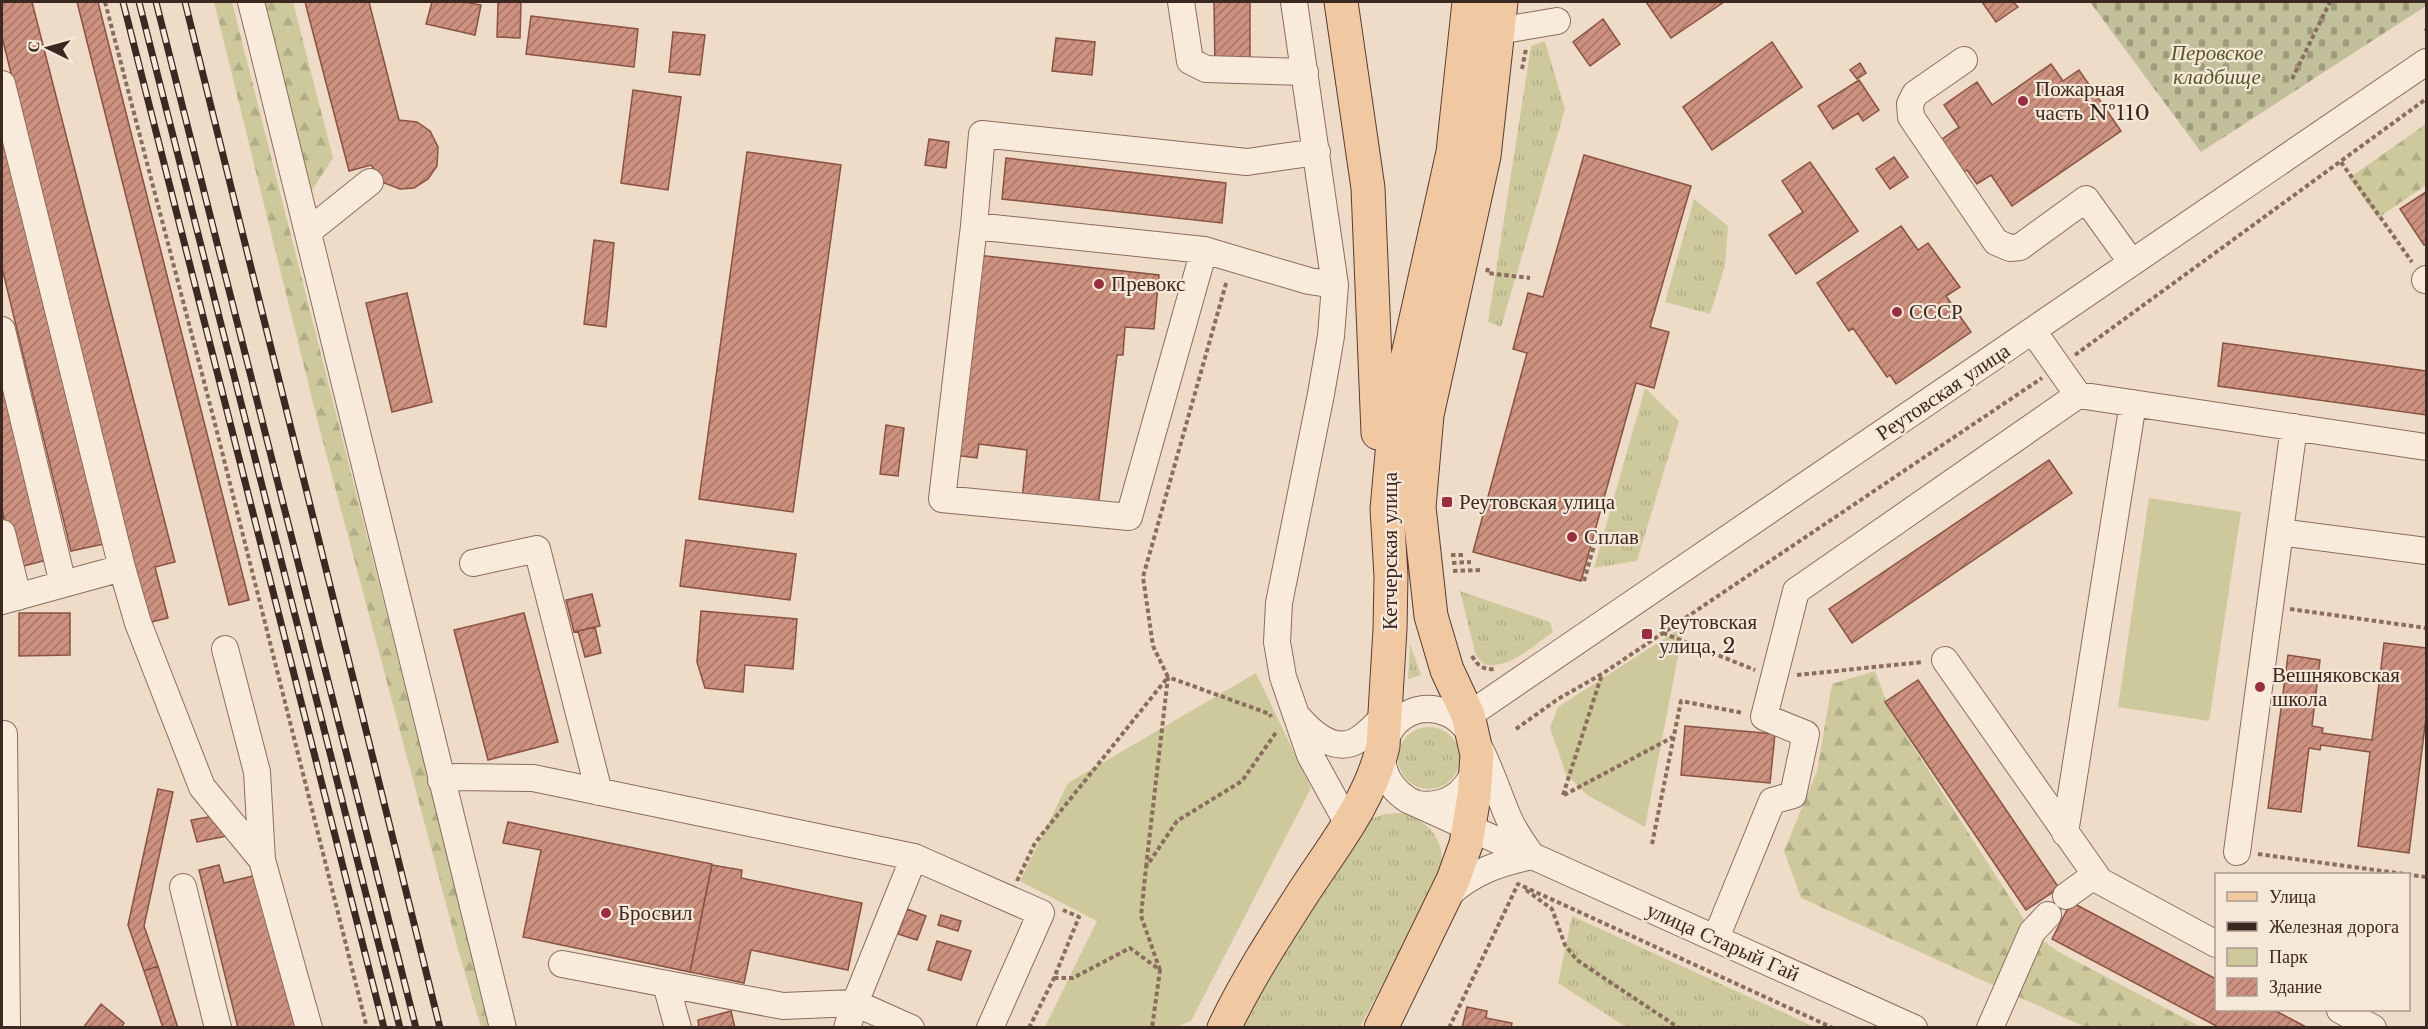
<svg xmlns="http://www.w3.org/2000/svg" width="2428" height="1029" font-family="'Libre Baskerville',serif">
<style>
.grass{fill:url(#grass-tufts)}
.forest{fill:url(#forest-firs)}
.cemetery{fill:url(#cemetery-stones)}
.park{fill:#cdc99c}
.building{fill:url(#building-hatch);stroke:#895243;stroke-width:1.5}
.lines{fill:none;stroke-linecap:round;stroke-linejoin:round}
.minor-casing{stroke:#8a6d5d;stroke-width:28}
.major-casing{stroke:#593c31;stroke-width:35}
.path{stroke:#8a6d5d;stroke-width:4;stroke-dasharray:4.5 3;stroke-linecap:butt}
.minor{stroke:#f9ebdc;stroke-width:26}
.major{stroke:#f0c9a2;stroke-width:33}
.rail-casing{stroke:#3b2820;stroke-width:7}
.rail{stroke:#f6e8d8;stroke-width:4.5;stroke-dasharray:14;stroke-linecap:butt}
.poi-dot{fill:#992e42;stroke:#f6e8d8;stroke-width:2}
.labels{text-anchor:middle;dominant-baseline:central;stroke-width:4.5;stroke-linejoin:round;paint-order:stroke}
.park-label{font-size:21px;font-style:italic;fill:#545727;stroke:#f6e8d8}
.poi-label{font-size:21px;fill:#3b2820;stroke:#f6e8d8;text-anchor:start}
.street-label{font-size:21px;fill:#3b2820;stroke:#f6e8d8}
</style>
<defs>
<pattern id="grass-tufts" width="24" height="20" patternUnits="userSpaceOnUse" patternTransform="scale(1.5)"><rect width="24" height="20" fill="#cdc99c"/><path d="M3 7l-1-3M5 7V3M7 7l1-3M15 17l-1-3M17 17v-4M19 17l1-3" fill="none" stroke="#b1ad86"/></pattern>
<pattern id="forest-firs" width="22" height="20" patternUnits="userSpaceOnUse" patternTransform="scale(1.5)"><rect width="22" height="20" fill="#cdc99c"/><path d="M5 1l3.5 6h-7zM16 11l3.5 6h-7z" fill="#b1ad86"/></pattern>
<pattern id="cemetery-stones" width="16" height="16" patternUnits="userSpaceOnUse" patternTransform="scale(1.5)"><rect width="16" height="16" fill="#c2c09b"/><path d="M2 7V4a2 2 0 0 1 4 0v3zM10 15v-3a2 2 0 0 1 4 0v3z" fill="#9f9c7e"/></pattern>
<pattern id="building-hatch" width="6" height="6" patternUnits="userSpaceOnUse" patternTransform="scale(1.5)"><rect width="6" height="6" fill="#cc917f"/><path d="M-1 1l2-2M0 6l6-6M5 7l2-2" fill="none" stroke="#a77668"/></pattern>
</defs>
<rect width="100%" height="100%" fill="#eedcc8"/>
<!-- grass -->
<path class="grass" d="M1545,41l20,68 -64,218 -13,-5 43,-276z
M1694,199l34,27 -3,40 -15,48 -45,-12z
M1645,388l34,33 -42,140 -43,7z
M1460,591l90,31 3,10c-19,13 -43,37 -68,33l-9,-9z
M1410,644l11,31 -13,4z
M1398 758a31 31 0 1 1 62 0a31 31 0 1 1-62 0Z
M1401,813c31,8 48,32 38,64l-79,150 -119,1 14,-33 115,-176 15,-5z
M1572,916l243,111h-189l-68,-44z"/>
<!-- forest -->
<path class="forest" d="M214,2h18l259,1025h-10l-23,-78 -140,-526z
M261,2h32l40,156 -23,35z
M2426,124v61l-48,33 -29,-40z
M1875,671l14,38 143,223 25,19 144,76h-116l-284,-129 -17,-47 33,-80 15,-87z"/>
<!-- cemetery -->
<path class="cemetery" d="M2090,2h336v4l-225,146z"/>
<!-- park -->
<path class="park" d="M2149,498l92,14 -32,209 -91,-14z
M1684,626l-39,201 -58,-32 -21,-21 -16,-46 8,-21z
M1256,673l55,115 -120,233 -18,7 -128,-1 52,-106 -77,-40 48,-98z"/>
<!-- building -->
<path class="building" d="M2,2h30l143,560 -20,5 13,51 -21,5 -145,-586z
M77,2h21l151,598 -20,5z
M305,2h64l30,118 18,2 13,9 8,16 -1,19 -9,13 -14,9 -14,1 -16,-6 -13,-18 -22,6z
M432,2h33l16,3 -6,30 -49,-11z
M498,2h23l-1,36 -23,-1z
M1214,2h36v64h-35z
M1646,2h78l-53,36z
M1982,2h31l5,5 -22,15z
M531,16l107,13 -4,38 -108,-13z
M1603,19l17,25 -30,22 -17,-24z
M673,32l32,3 -5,40 -31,-3z
M1056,38l39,4 -3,33 -40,-4z
M1772,42l30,45 -90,63 -29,-43z
M1860,63l6,10 -9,6 -7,-9z
M2051,64l12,17 16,-11 42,61 -109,75 -21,-31 -14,9 -10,-14 -7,5 -22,-33 21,-15 -15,-22 33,-23 15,23z
M1859,80l20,30 -16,11 -5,-8 -25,16 -15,-23z
M633,90l48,7 -13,93 -47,-7z
M2,127l102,417 -33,7 -69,-283z
M929,139l20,3 -3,26 -21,-3z
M747,152l94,13 -48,347 -94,-13z
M1584,155l107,31 -41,141 19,5 -15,56 -18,-5 -55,198 -108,-29 54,-199 -14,-4 15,-56 15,4z
M1894,157l14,20 -18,12 -14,-20z
M1006,158l220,25 -4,40 -220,-24z
M1810,162l48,69 -62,43 -27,-39 34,-23 -21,-31z
M2426,192v52l-2,1 -24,-36z
M1901,226l17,24 10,-7 32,44 -14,9 25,36 -75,52 -6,-9 -3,2 -34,-49 -4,3 -32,-48z
M594,240l20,3 -8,84 -22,-3z
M977,255l182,20 -5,54 -29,-2 -2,28h-6l-19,152 -76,-7 5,-50 -48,-6 -2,14 -23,-3z
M407,293l25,109 -40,10 -26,-109z
M2223,343l203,28v44l-208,-29z
M2,374l45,186 -31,8 -14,-58z
M886,425l18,3 -6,48 -18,-2z
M2049,460l23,33 -220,150 -23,-34z
M686,540l110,14 -6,46 -110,-14z
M592,594l8,32 -26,6 -8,-32z
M701,611l96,8 -4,50 -48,-4 -2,27 -38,-4 -8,-26z
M19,613h51v42l-51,1z
M524,613l34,129 -70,18 -34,-130z
M595,627l6,26 -16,4 -7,-26z
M2384,643l42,5v70l-17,135 -51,-7 12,-94 -49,-7 -1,5 -11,-2 -8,64 -33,-4 20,-153 32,5 -8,66 11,2 -1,5 50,7z
M1918,680l141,208 -33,22 -141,-208z
M1685,726l90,8 -5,49 -89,-8z
M158,789l15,3 -29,134 14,40 -14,5 -16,-46z
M214,816l18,19 -35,7 -6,-22z
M508,822l204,42 -22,108 -167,-35 18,-87 -38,-7z
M219,865l5,18 37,-9 38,154h-61l-39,-158z
M712,865l30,5 -1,8 121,25 -14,67 -97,-20 -7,33 -54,-11z
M2071,902l145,77v31h58l34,18h-88l-168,-89z
M907,909l19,7 -9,24 -19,-6z
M941,915l20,6 -3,10 -20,-6z
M937,941l34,10 -10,29 -33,-10z
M158,966l20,62h-15l-19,-57z
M101,1004l23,19 -3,5h-38z
M1467,1007l20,4 -1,7 26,5 -1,5h-49z
M731,1011l4,17h-36l-1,-8z"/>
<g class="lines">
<!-- minor casing -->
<g class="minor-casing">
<path id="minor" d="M251,2c87,341 166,684 252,1026
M1181,2l9,59 16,8 99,3
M1294,2l41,283 -4,51 -10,58 -42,209 -2,39 6,35 27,78 38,69
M1498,31l59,-10
M1964,60l-49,34 -5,10 1,13 85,125 14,6 10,-1 66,-48 46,64
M2,84l120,484 16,55 64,164 60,73 47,168
M974,226l8,-92 265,28 70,-10
M310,230l60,-48
M1204,250l-75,267 -187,-18 32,-273 230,24 105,31 26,4
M2425,280l1,-1
M2,330l61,254
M2078,395l348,52
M2280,532l146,19
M2,533l16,64
M473,563l64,-14 62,243
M2,601l120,-33
M225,649l32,123 5,88
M1945,660l155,221 116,63
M1298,717c13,15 36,36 58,24 10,-5 20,-17 29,-25
M1460,721l966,-659
M4,734l3,294
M441,780l15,-3 77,1 381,79 -59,146 56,25
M1417,804c29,4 48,-9 59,-36
M2065,833l68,-430
M2237,852l57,-425
M1532,856c-8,-11 -16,-22 -22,-35 -15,-31 -29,-94 -63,-108 -53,-22 -93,52 -39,87l506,228
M914,857l127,56 -51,115
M183,887l35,141
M1447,896c25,-24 52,-33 85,-40
M2066,896l29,-21
M1716,938l56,-137 21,-6 13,-61 -42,-17 32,-126 282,-196 -45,-64
M562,964l221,42 72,-3 -8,25
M666,984l12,44
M2340,1010l33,18
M1990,1028l42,-96 16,-17"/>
</g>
<!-- major casing -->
<g class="major-casing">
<path id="major" d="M1341,2l27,186 10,245
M1224,1028c23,-48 52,-93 81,-138 30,-46 65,-89 78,-144l7,-117 1,-53 -4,-67 9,-100 57,-257 16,-150
M1381,1028l72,-148 13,-36 8,-48 3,-41 -9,-40 -21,-45 -16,-54 -12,-109 8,-92 57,-259 17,-154"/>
</g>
<!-- path -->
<path class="path" d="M105,2l108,414 154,612
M2425,31l1,-1
M1522,69l4,-20
M2292,79l38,-77
M2341,162l71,100
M1488,268l-1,5 43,5
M2075,355l351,-256
M1451,555h13
M1452,563l19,-1
M1453,571l27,-1
M1584,581l11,-39 -3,-1
M2290,609l136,19
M1663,633l92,37
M1472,656c5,9 11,14 22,13
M1797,675l126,-13
M1516,729l42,-30 44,-25 440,-296
M1563,795l39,-121
M1564,795l109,-58
M1652,844l29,-143 62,12
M2258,854l168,23
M1146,867l22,-190 102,37 1,3
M1017,881l18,-38 133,-166 -15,-31 -10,-69 84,-297
M1526,890l26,19 13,36 12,15 102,68
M1160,970l-19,-54 5,-49 31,-46 65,-40 35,-50
M1054,978h19l57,-30 30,22 -8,58
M1029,1028l25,-50 25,-61 -16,-7
M1449,1028l69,-144 315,144"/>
<!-- minor -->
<use href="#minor" class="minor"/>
<!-- major -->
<use href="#major" class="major"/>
<!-- rail casing -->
<g class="rail-casing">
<path id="rail" d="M123,2l261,1026
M139,2l261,1026
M156,2l260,1026
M185,2l255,1026"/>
</g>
<!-- rail -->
<use href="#rail" class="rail"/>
</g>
<!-- markers -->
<g class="poi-dot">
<circle cx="2023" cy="101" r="6"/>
<circle cx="1099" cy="284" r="6"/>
<circle cx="1897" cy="312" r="6"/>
<rect x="1441" y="496" width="12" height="12" rx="3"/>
<circle cx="1572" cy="537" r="6"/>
<rect x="1641" y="628" width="12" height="12" rx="3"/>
<circle cx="2260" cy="687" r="6"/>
<circle cx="606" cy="913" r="6"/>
</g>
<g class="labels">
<!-- park labels -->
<g class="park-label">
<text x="2217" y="53">Перовское<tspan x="2217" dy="24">кладбище</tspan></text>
</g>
<!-- poi labels -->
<g class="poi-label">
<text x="2035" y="89">Пожарная<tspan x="2035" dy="24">часть №110</tspan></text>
<text x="1111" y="284">Превокс</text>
<text x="1909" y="312">СССР</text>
<text x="1459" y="502">Реутовская улица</text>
<text x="1584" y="537">Сплав</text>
<text x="1659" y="622">Реутовская<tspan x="1659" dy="24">улица, 2</tspan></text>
<text x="2272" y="675">Вешняковская<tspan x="2272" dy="24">школа</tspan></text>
<text x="618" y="913">Бросвил</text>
</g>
<!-- street labels -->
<g class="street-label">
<text transform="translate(1943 392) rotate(-34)">Реутовская улица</text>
<text transform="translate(1390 551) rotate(-90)">Кетчерская улица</text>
<text transform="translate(1723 942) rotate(24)">улица Старый Гай</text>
</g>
</g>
<!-- border -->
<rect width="2428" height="1029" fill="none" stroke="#3b2820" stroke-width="6"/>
<!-- legend -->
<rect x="2215" y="873" width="195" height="138" fill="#f6e8d8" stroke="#ab9b8e" stroke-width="1.5"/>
<rect x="2227" y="892" width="30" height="9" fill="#f0c9a2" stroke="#ab9b8e" stroke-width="1.5"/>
<text x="2269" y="903" font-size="18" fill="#3b2820">Улица</text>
<rect x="2227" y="922" width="30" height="9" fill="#3b2820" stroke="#ab9b8e" stroke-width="1.5"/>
<text x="2269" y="933" font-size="18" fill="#3b2820">Железная дорога</text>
<rect x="2227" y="948" width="30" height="18" fill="#cdc99c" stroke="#ab9b8e" stroke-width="1.5"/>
<text x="2269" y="963" font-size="18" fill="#3b2820">Парк</text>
<rect x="2227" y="978" width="30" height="18" fill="url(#building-hatch)" stroke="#ab9b8e" stroke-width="1.5"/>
<text x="2269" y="993" font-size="18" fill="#3b2820">Здание</text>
<!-- north arrow -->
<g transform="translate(48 48) rotate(275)" stroke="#f6e8d8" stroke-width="4.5" paint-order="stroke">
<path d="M0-4.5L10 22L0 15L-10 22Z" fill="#3b2820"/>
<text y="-9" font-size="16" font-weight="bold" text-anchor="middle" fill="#3b2820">С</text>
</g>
</svg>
